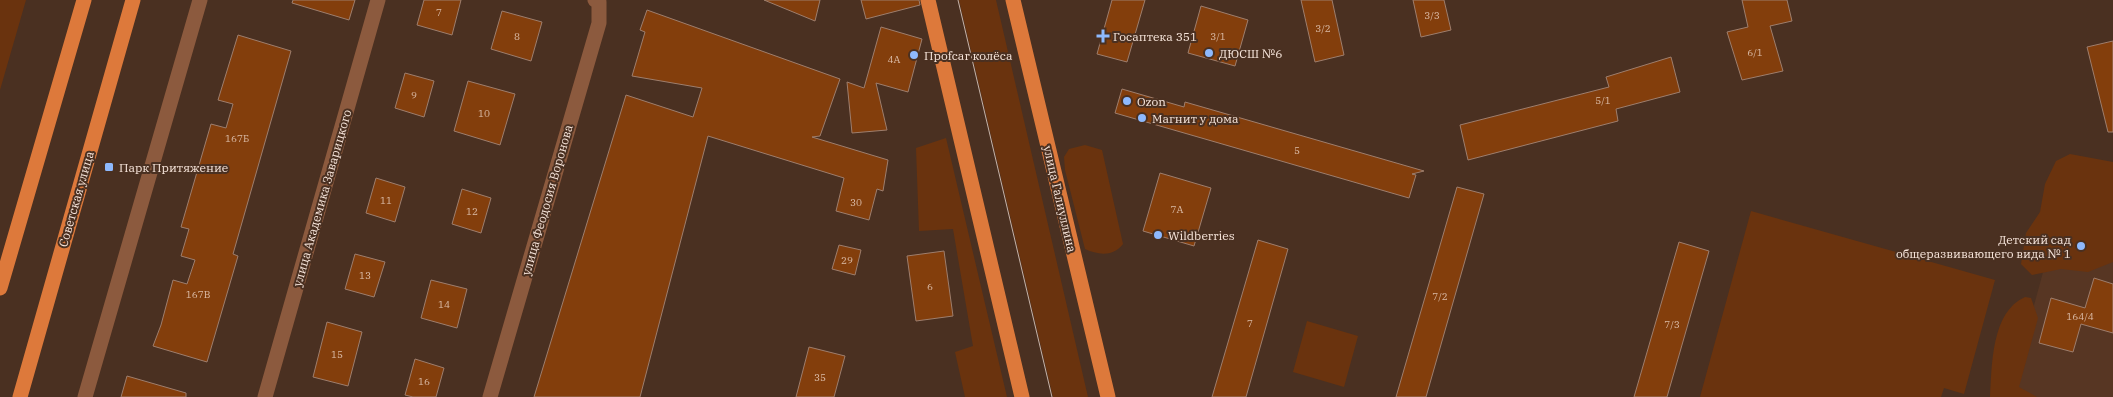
<svg xmlns="http://www.w3.org/2000/svg" width="2113" height="397" font-family="'IBM Plex Serif',serif">
<style>
.built{fill:#573623}
.green{fill:#6a330e}
.building{fill:#833e0c;stroke:#9e7e6d}
.lines{fill:none;stroke-linecap:round;stroke-linejoin:round}
.minor{stroke:#8c5a3e;stroke-width:15}
.major{stroke:#dd793b;stroke-width:15}
.tram{stroke:#c7b3a8;stroke-width:1}
.poi-dot{fill:#8eb9fd;stroke:#4a3021;stroke-width:2}
.labels{text-anchor:middle;dominant-baseline:central;stroke-width:4;stroke-linejoin:round;paint-order:stroke}
.number-label{font-size:10px;fill:#dbbca8}
.poi-label{font-size:12px;fill:#f8e6dc;stroke:#4a3021;text-anchor:start}
.street-label{font-size:12px;fill:#f8e6dc;stroke:#4a3021}
</style>
<rect width="100%" height="100%" fill="#4a3021"/>
<!-- built -->
<path class="built" d="M2069,177l44,12v208h-104z"/>
<!-- green -->
<path class="green" d="M0,0h26l-26,90z
M959,0h37l92,397h-35z
M946,138l61,259h-42l-10,-45 18,-6 -20,-117 -34,2 -3,-83z
M1085,145l17,5 21,94c-10,13 -25,11 -38,5l-20,-79 -1,-13 5,-8z
M2070,154l43,8v100l-25,10 -27,-3 -29,6 -11,-11 5,-31 14,-21 5,-28 11,-23z
M1751,211l244,69 -31,114 -20,-6 -3,9h-241z
M2025,297l6,1 7,20 -19,69 18,10h-47c2,-31 1,-85 35,-100z
M1307,321l51,15 -14,51 -51,-15z"/>
<!-- building -->
<path class="building" d="M293,0h62l-6,20 -57,-17z
M424,0h37l-9,35 -35,-10z
M764,0h56l-5,21z
M861,0h58l1,5 -54,14z
M1112,0h33l-18,62 -30,-8z
M1301,0h31l12,55 -29,7z
M1413,0h31l7,30 -30,7z
M1742,0h45l5,21 -22,5 13,45 -41,9 -15,-48 21,-5z
M1201,6l47,14 -13,46 -47,-13z
M647,10l193,69 -20,57 -8,1 76,23 -5,31 -6,-2 -8,31 -33,-9 8,-33 -136,-42 -68,261h-106l92,-302 67,22 9,-29 -70,-12 13,-44 -5,-2z
M502,11l40,11 -11,39 -40,-12z
M881,27l41,12 -14,53 -32,-9 11,47 -35,3 -5,-51 17,6z
M238,35l53,16 -58,203 5,2 -31,106 -54,-16 8,-21 12,-45 14,4 8,-24 -14,-4 8,-27 -8,-2 30,-103 15,4 7,-24 -15,-4z
M2113,41v91h-5l-21,-85z
M1671,57l9,35 -64,17 2,12 -150,39 -8,-35 149,-38 -3,-10z
M405,73l29,8 -10,36 -29,-9z
M468,81l47,13 -15,51 -46,-14z
M1122,89l62,18 1,-5 239,69 -12,3 4,1 -7,23 -294,-85z
M1160,173l51,15 -17,58 -51,-15z
M376,178l29,9 -10,35 -29,-9z
M1457,187l27,7 -58,203h-30z
M462,189l29,9 -10,35 -29,-9z
M1258,240l30,9 -42,148h-34z
M1679,242l30,9 -42,146h-33z
M839,245l22,5 -6,25 -23,-6z
M944,251l9,65 -37,5 -9,-65z
M355,254l30,8 -11,35 -29,-8z
M2094,278l19,6v49l-32,-9 -8,28 -34,-9 12,-45 34,10z
M431,280l36,9 -10,39 -36,-10z
M327,322l35,10 -14,54 -35,-9z
M809,347l36,9 -11,41h-38z
M415,359l29,9 -8,29h-23l-8,-2z
M127,376l59,17v4h-65z"/>
<g class="lines">
<!-- minor -->
<path class="minor" d="M85,397l115,-397
M265,397l113,-397
M490,397l109,-374v-21l-4,-2"/>
<!-- major -->
<path class="major" d="M928,0l94,397
M1013,0l95,397
M0,288l84,-288
M20,397l113,-397"/>
<!-- tram -->
<path class="tram" d="M958,0l94,397"/>
</g>
<!-- markers -->
<g class="poi-dot">
<path d="M1100.5 28.5h5v5h5v5h-5v5h-5v-5h-5v-5h5z"/>
<circle cx="1209" cy="53" r="5"/>
<circle cx="914" cy="55" r="5"/>
<circle cx="1127" cy="101" r="5"/>
<circle cx="1142" cy="118" r="5"/>
<rect x="104" y="162" width="10" height="10" rx="2.5"/>
<circle cx="1158" cy="235" r="5"/>
<circle cx="2081" cy="246" r="5"/>
</g>
<g class="labels">
<!-- number labels -->
<g class="number-label">
<text x="439" y="12">7</text>
<text x="1432" y="15">3/3</text>
<text x="1323" y="28">3/2</text>
<text x="517" y="36">8</text>
<text x="1218" y="36">3/1</text>
<text x="1755" y="52">6/1</text>
<text x="894" y="59">4А</text>
<text x="414" y="95">9</text>
<text x="1603" y="100">5/1</text>
<text x="484" y="113">10</text>
<text x="237" y="138">167Б</text>
<text x="1297" y="150">5</text>
<text x="386" y="200">11</text>
<text x="856" y="202">30</text>
<text x="1177" y="209">7А</text>
<text x="472" y="211">12</text>
<text x="847" y="260">29</text>
<text x="365" y="275">13</text>
<text x="930" y="286">6</text>
<text x="198" y="294">167В</text>
<text x="1440" y="296">7/2</text>
<text x="444" y="304">14</text>
<text x="2080" y="316">164/4</text>
<text x="1250" y="323">7</text>
<text x="1672" y="324">7/3</text>
<text x="337" y="354">15</text>
<text x="820" y="377">35</text>
<text x="424" y="381">16</text>
</g>
<!-- poi labels -->
<g class="poi-label">
<text x="1113" y="36">Госаптека 351</text>
<text x="1219" y="53">ДЮСШ №6</text>
<text x="924" y="55">Проfcar колёса</text>
<text x="1137" y="101">Ozon</text>
<text x="1152" y="118">Магнит у дома</text>
<text x="119" y="167">Парк Притяжение</text>
<text x="1168" y="235">Wildberries</text>
<text x="2071" y="239" text-anchor="end">Детский сад<tspan x="2071" dy="14">общеразвивающего вида № 1</tspan></text>
</g>
<!-- street labels -->
<g class="street-label">
<text transform="translate(322 198) rotate(-74)">улица Академика Заварицкого</text>
<text transform="translate(76 199) rotate(-74)">Советская улица</text>
<text transform="translate(1060 199) rotate(77)">улица Галиуллина</text>
<text transform="translate(547 200) rotate(-74)">улица Феодосия Воронова</text>
</g>
</g>
</svg>
